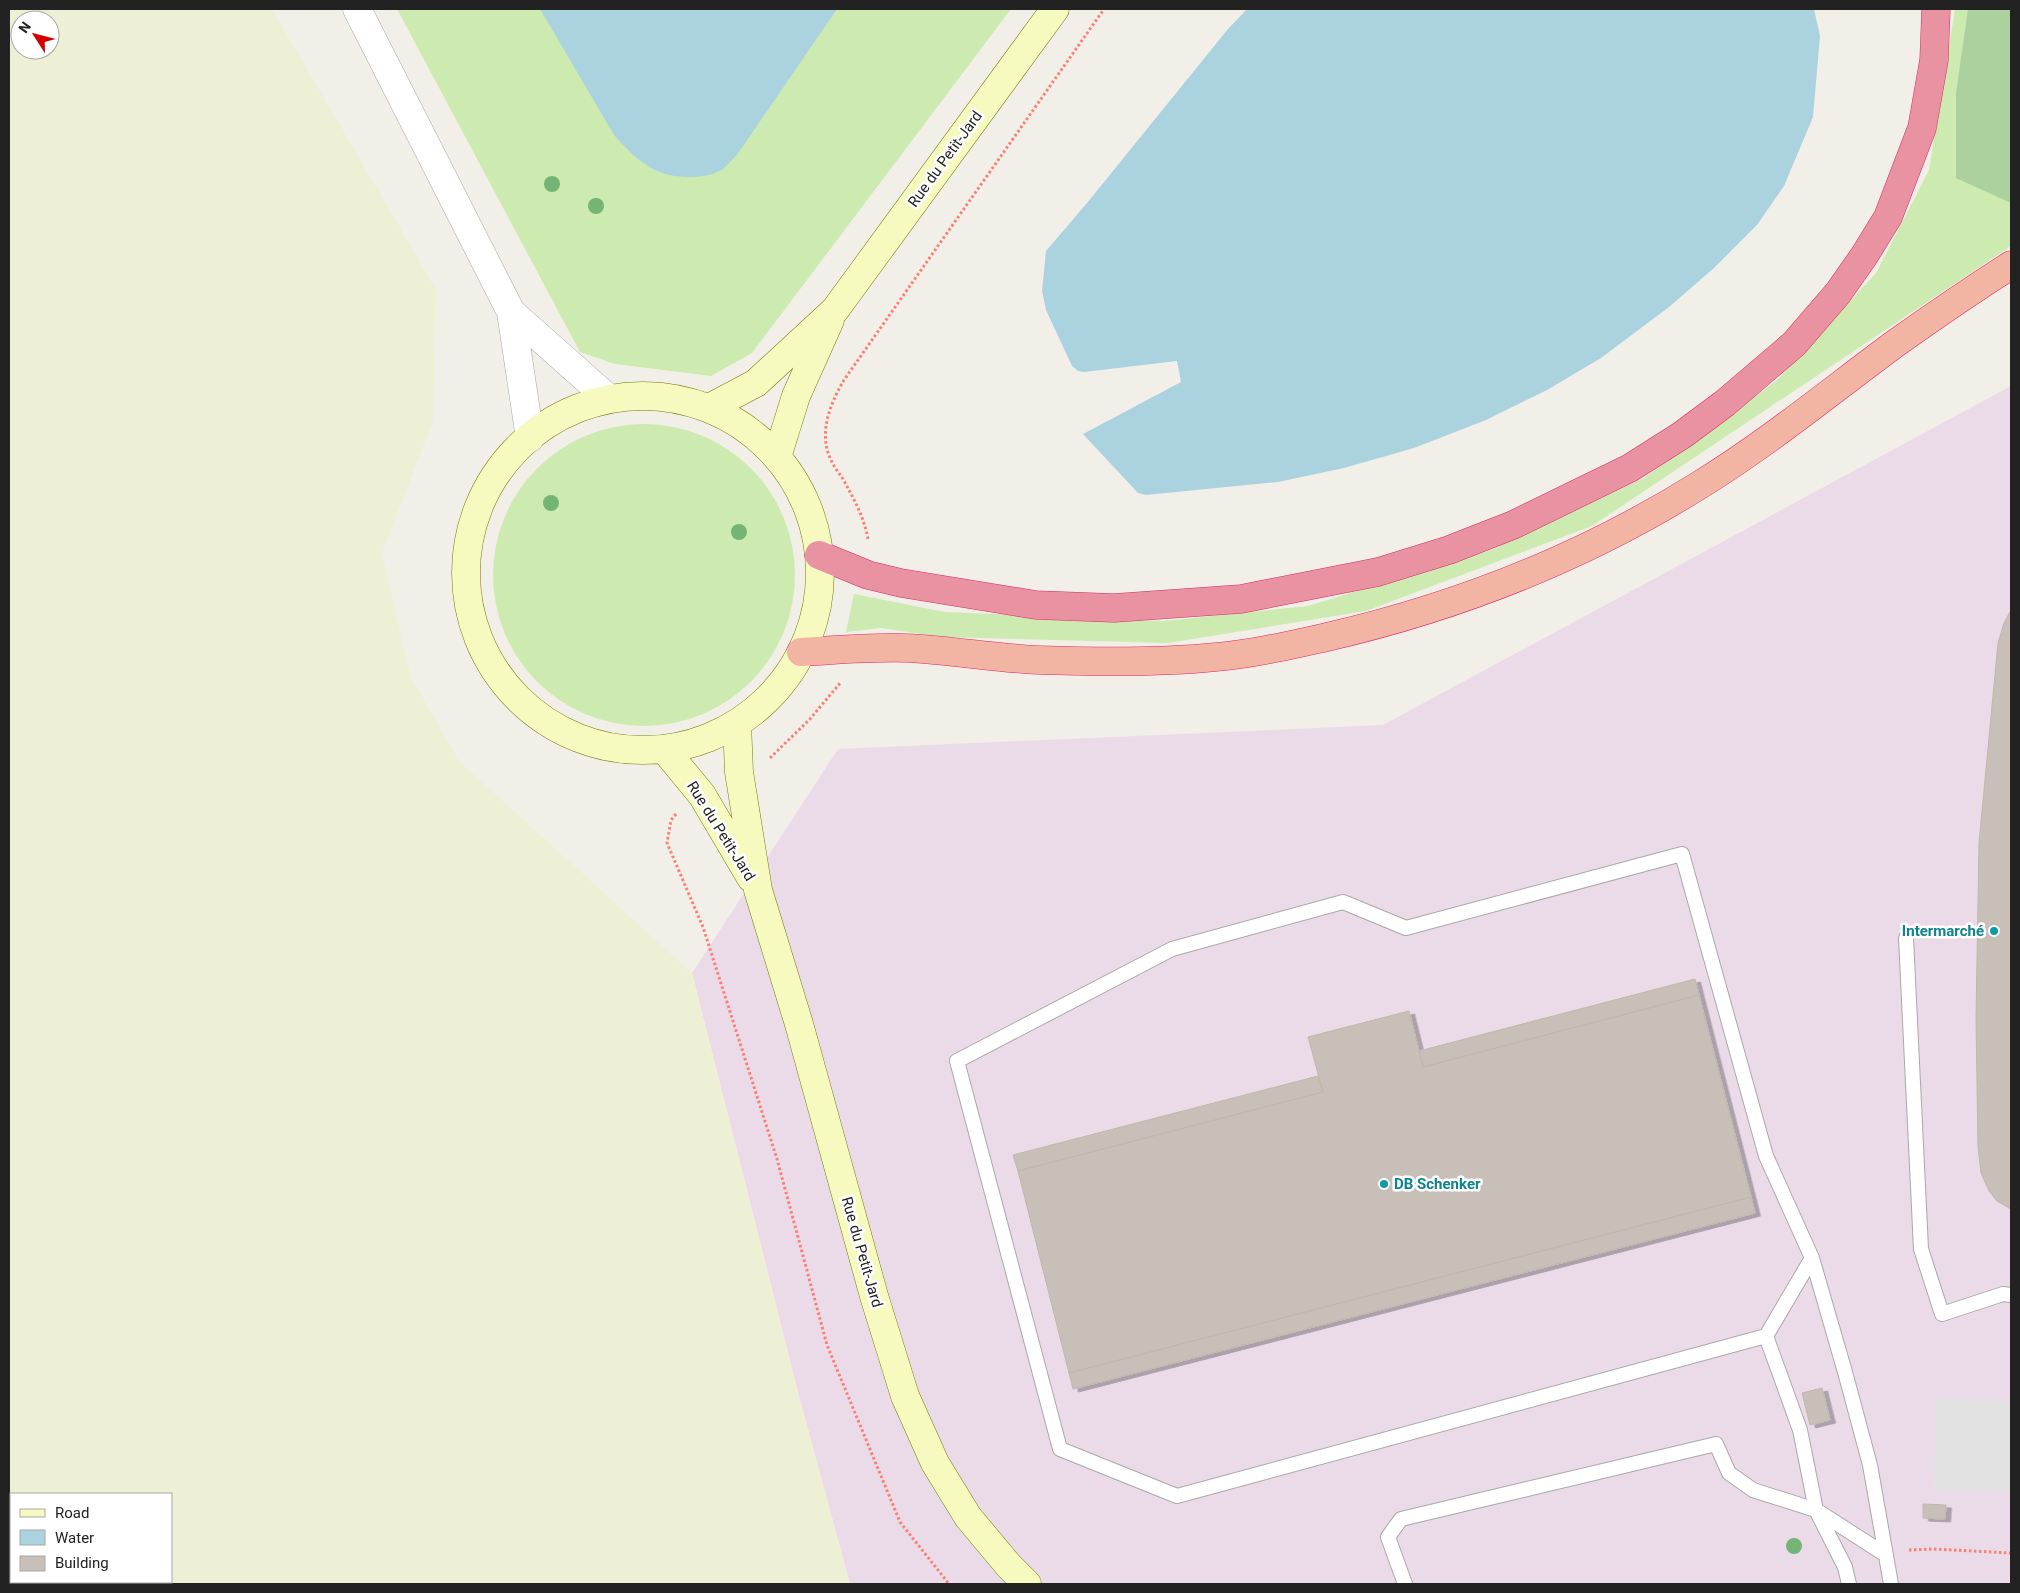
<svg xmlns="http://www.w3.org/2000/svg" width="2020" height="1593" font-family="Roboto,sans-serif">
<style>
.industrial{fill:#ebdbe8}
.farmland{fill:#eef0d5;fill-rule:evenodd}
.grass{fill:#cdebb0}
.forest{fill:#add19e}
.parking{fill:#e2e2e2}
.water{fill:#aad3df}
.building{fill:#c7bfb8;stroke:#c4b6ab;filter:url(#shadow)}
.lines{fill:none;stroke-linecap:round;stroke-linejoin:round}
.service-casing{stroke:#a9a9a9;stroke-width:16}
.tertiary-casing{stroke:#a9a9a9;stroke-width:29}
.secondary-casing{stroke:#707d05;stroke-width:29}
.trunk-casing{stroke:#dc2a67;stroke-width:29}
.motorway-casing{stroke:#dc2a67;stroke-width:29}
.path{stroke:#fa8072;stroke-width:3;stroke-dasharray:2.5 2.5;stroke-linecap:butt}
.service{stroke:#fff;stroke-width:14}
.tertiary{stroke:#fff;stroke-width:28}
.secondary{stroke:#f7fabf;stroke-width:28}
.trunk{stroke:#f2b4a3;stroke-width:28}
.motorway{stroke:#e892a2;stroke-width:28}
.tree{fill:#74b475}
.culture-dot{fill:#0f9aa8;stroke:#fff;stroke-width:2}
.labels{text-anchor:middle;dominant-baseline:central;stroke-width:5;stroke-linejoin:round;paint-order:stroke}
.street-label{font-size:15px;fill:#222;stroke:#fff}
.culture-label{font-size:15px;font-weight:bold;fill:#0d838f;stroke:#fff;text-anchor:end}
</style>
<defs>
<filter id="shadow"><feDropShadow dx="5.5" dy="3" stdDeviation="0" flood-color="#0004"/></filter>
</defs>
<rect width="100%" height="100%" fill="#f2efe9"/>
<!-- industrial -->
<path class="industrial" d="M2011,386v1198h-1161l-50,-184 -108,-427 146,-224 545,-24z"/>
<!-- farmland -->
<path class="farmland" d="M9,9h263l164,280 -3,133 -51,131 29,124 48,84 233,212 108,427 50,184h-841zM20,20h30v30h-30zM11,1494h160v88h-160z"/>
<!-- grass -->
<path class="grass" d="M397,9h614l-259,344 -41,23 -96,-12 -35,-12z
M1955,9h56v237l-419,280 -226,85 -198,32 -227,-6 -60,-9 -35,4 8,-38 91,18 219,9 144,-15 183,-56 153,-72 132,-97 100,-108 53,-103z
M493 575a151 151 0 1 1 302 0a151 151 0 1 1-302 0Z"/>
<!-- forest -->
<path class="forest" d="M1968,9h43v194l-55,-25v-85z"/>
<!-- parking -->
<path class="parking" d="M1937,1397l74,5v89l-77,1z"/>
<!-- water -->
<path class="water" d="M540,9h297l-100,146c-5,4 -9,10 -14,14 -7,5 -21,8 -30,8 -37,1 -55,-15 -79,-42z
M1247,9h567l6,27 -7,81 -29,69 -27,39 -43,43 -45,39 -68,51 -54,32 -61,30 -72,28 -70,20 -66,14 -132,13 -8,-2 -55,-59 98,-52 -4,-21 -93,11 -6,-1 -6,-5 -26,-56 -4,-19 4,-40 41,-48 141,-174z"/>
<!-- building -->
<path class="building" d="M2011,610v599l-14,-8 -8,-10 -8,-18 -3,-26 -2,-128 3,-176 19,-200 6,-20z
M1695,979l4,16 -276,72 -4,-16z
M1699,995l52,202 -682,176 -51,-202 305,-79 -15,-55 101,-26 14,56z
M1318,1076l5,16 -305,79 -5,-16z
M1751,1197l4,16 -682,176 -4,-16z
M1822,1388l8,32 -20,5 -8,-32z
M1923,1504l23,1 -1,14 -22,-1z"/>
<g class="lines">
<!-- service casing -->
<g class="service-casing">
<path id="service" d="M1906,938l15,311 21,65 61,-20 8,1
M1766,1336l46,-78
M1405,1584l-17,-47 13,-18 315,-75 13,29 24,17 63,20 70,45
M1849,1584l-4,-17 -29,-57 -16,-80 -34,-94 -589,160 -117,-47 -103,-388 215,-112 171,-47 63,26 276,-74 84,302 46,102 33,114 25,93 21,119"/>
</g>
<!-- tertiary casing -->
<g class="tertiary-casing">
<path id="tertiary" d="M357,9l154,303 19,126
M511,312l98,87"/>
</g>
<!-- secondary casing -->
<g class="secondary-casing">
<path id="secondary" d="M466 573a177 177 0 1 1 354 0a177 177 0 1 1-354 0Z
M709,408l47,-25 79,-73 220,-301
M777,457l19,-61 34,-76
M737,723l2,49 19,118 41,134 75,272 31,100 30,67 33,54 41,49 18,18
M664,749l38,46 49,83"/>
</g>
<!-- trunk casing -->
<g class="trunk-casing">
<path id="trunk" d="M801,652c35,-2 70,-5 105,-4 44,2 88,10 132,12 59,2 120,3 178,-3 37,-3 75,-12 111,-20 130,-30 257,-80 371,-151 70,-43 133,-95 198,-143 38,-27 76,-53 115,-78"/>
</g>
<!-- motorway casing -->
<g class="motorway-casing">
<path id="motorway" d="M819,555l49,20 33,8 135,22 78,3 127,-9 137,-27 71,-22 64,-25 117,-57 52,-33 43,-32 69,-59 44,-51 26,-37 24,-39 34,-89 12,-68 2,-51"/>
</g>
<!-- path -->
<path class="path" d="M868,539c-4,-22 -14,-40 -25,-60 -4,-6 -9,-12 -12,-19 -13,-27 -1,-56 13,-80l260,-371
M770,758l40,-39 31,-37
M676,814l-5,6 -4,23 36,84 74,232 50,186 73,177 49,62
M1909,1550l24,-1 78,4"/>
<!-- service -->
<use href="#service" class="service"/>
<!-- tertiary -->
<use href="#tertiary" class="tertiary"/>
<!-- secondary -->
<use href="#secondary" class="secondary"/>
<!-- trunk -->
<use href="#trunk" class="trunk"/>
<!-- motorway -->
<use href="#motorway" class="motorway"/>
</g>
<!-- trees -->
<g class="tree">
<circle cx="552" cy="184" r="8"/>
<circle cx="596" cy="206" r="8"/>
<circle cx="551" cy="503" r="8"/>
<circle cx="739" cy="532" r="8"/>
<circle cx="1794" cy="1546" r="8"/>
</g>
<!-- markers -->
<g class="culture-dot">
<circle cx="1994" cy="931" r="5"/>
<circle cx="1384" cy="1184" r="5"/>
</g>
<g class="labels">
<!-- street labels -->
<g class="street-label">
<text transform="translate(945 159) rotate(-54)">Rue du Petit-Jard</text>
<text transform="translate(721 831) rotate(58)">Rue du Petit-Jard</text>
<text transform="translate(862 1252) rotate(74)">Rue du Petit-Jard</text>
</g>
<!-- culture labels -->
<g class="culture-label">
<text x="1984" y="931">Intermarché</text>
<text x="1394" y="1184" text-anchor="start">DB Schenker</text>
</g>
</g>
<!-- border -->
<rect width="2020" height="1593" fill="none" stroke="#222222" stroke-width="20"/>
<!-- legend -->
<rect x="10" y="1493" width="162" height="90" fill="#ffffff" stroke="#a7a7a7"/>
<rect x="20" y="1509" width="25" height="8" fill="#f7fabf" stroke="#a7a7a7"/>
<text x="55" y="1518" font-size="15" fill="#222222">Road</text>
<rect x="20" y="1530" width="25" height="15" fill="#aad3df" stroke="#a7a7a7"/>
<text x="55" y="1543" font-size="15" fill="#222222">Water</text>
<rect x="20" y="1556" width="25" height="15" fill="#c7bfb8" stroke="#a7a7a7"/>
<text x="55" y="1568" font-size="15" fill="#222222">Building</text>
<!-- north arrow -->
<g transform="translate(35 35) rotate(306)"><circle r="24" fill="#ffffff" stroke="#a7a7a7"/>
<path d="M0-4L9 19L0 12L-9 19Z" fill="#d40000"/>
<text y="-8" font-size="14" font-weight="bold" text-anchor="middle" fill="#222222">N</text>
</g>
</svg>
